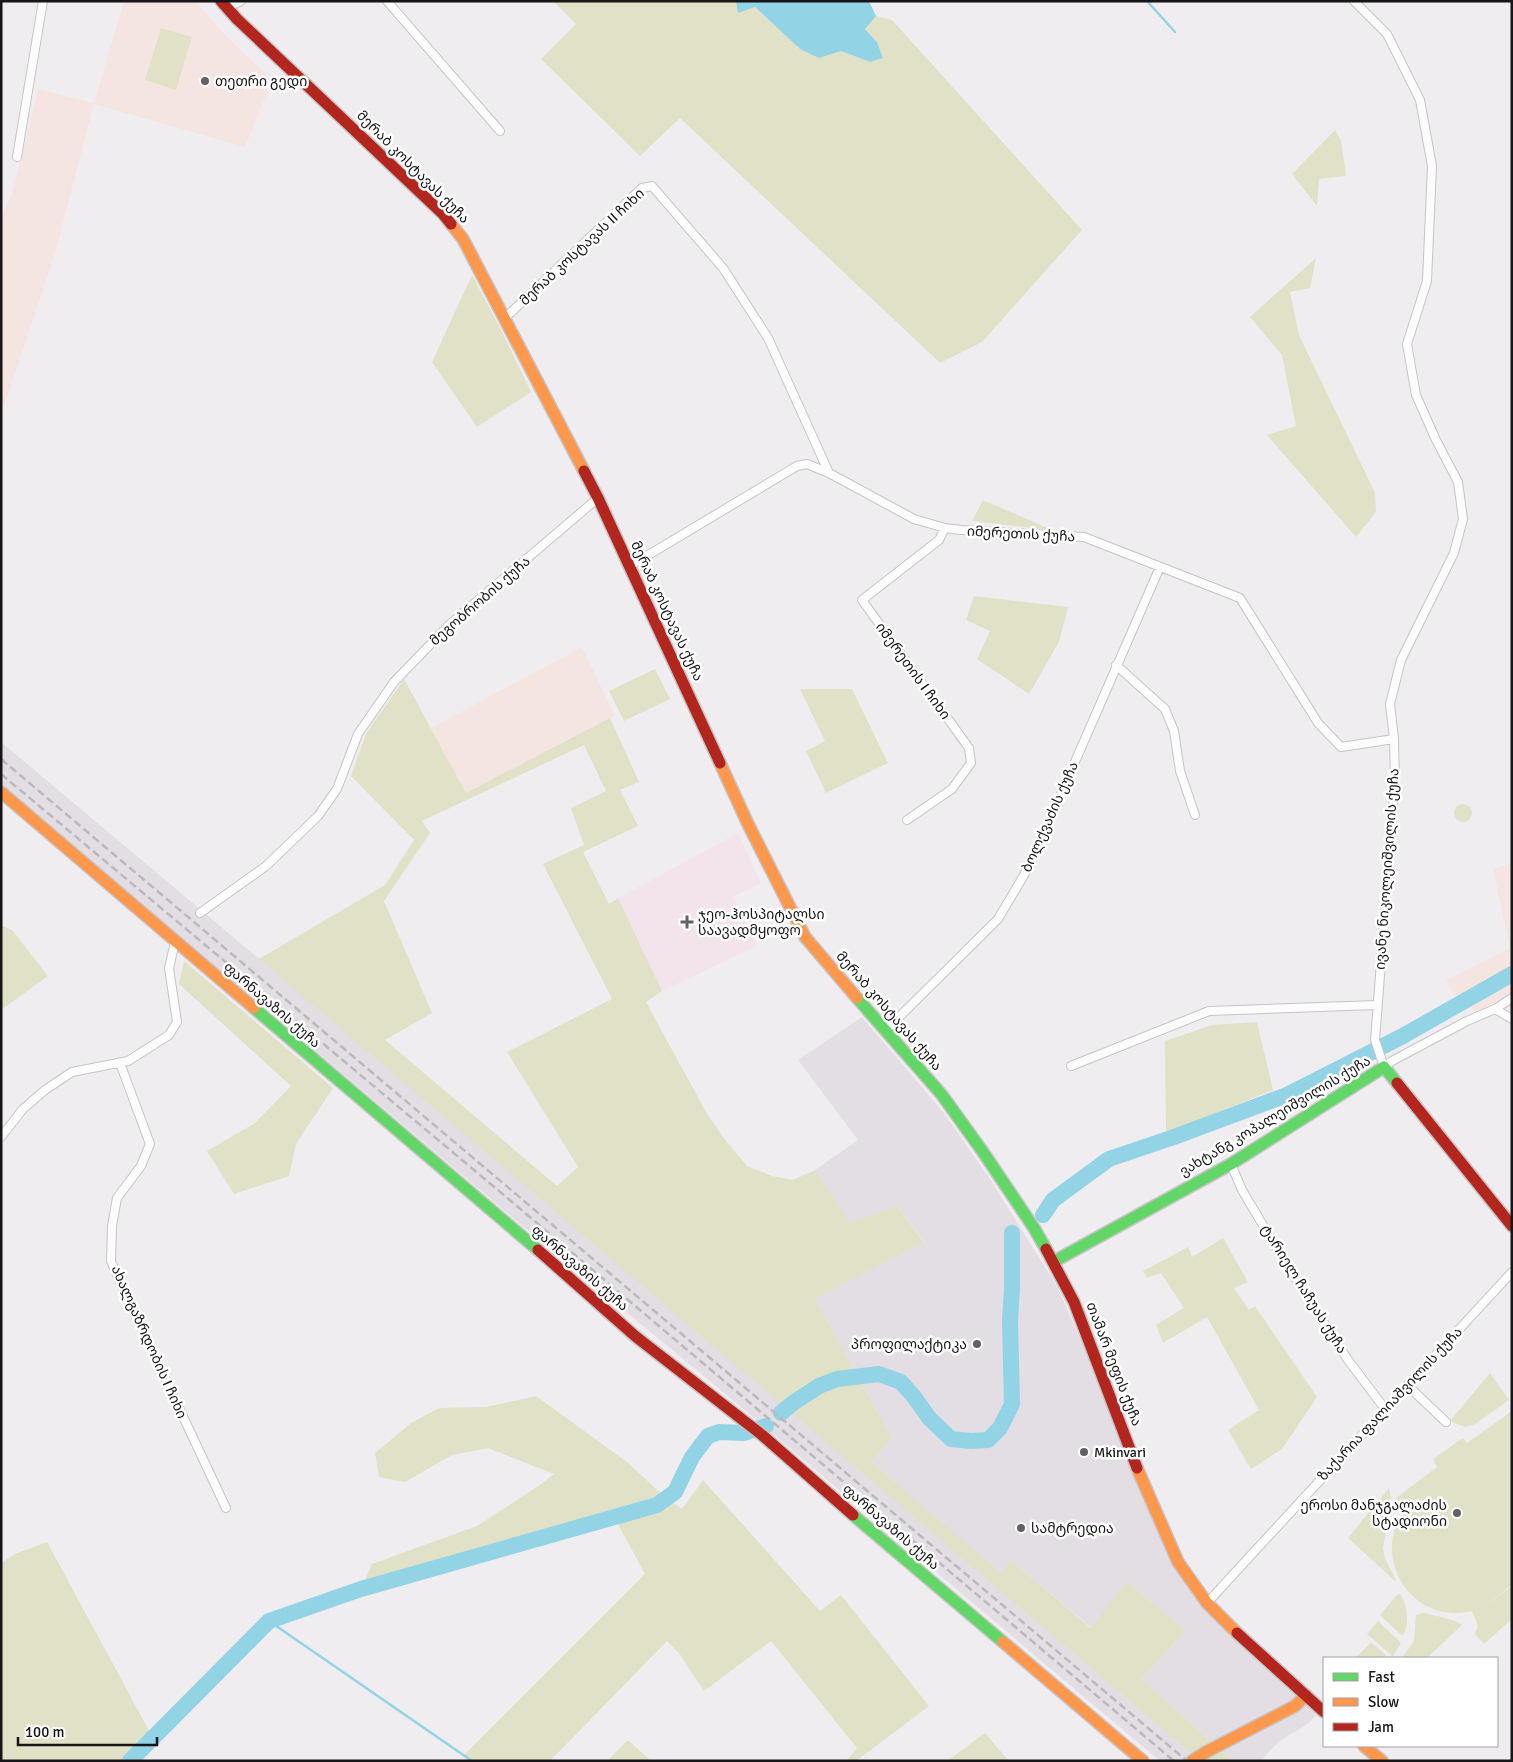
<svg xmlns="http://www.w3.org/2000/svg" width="1513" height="1762" font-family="Signika,'Noto Sans Georgian',sans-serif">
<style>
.built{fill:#e3dde4}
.industrial{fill:#f4e5e1}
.medical{fill:#f3e4ec}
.green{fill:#e1e1c7;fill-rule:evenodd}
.water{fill:#92d3e6}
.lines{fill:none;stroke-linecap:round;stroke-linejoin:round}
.stream{stroke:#92d3e6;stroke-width:2.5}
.river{stroke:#92d3e6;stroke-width:16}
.street-casing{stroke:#c6c4c7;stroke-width:10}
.fast-casing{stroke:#c6c4c7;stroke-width:14}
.slow-casing{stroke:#c6c4c7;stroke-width:14}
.jam-casing{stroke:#c6c4c7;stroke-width:14}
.street{stroke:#fdfcfd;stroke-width:8}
.fast{stroke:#63d668;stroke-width:11}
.slow{stroke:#ff974d;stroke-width:11}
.jam{stroke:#b3261e;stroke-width:11}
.rail{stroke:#bab9bb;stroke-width:2.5;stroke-dasharray:8 4;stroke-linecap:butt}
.poi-dot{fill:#636163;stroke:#fff;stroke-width:2}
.labels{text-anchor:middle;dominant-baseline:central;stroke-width:5;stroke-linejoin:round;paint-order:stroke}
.poi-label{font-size:14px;fill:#171517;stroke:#fff;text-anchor:start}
.street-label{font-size:14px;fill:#171517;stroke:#fff}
</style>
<rect width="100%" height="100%" fill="#f0edf1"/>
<!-- built -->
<path class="built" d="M1,742l319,268 880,751h-40l-431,-364 -191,-158 -537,-455z
M862,1017l81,95 47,67 68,109 31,71 53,137 25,56 28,46 33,36 88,81 -7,8 -31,19 -17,19h-28l-92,-82 45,-48 -59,-49 -35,46 -80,-67 -11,13 -130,-112 21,-24 -77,-139 109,-58 -27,-35 -47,18 -35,-54 43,-30 -60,-80z"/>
<!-- industrial -->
<path class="industrial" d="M124,1h72l26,31 50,48 -27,67 -151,-43 -40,153 -50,150 -3,-1v-189l12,-26 25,-102 56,14z
M582,647l33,69 -149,77 -35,-65z
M1512,863v147l-9,-12 -28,15 -5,-8 -8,5 -16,-30 64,-32 -17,-79z"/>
<!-- medical -->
<path class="medical" d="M738,833l23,50 -28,14 24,49 -95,45 -44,-93z"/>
<!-- green -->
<path class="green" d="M553,1h183l2,11 17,-5 45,42 41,2 29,11 13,-4 -6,-16 -12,-13 11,-13 16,4 190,210 -100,112 -42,21 -260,-245 -40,38 -99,-97 35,-35z
M161,28l31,9 -16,53 -31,-10z
M1335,130l6,10 5,36 -27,3 -2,27 -25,-32z
M1316,258l-6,30 -20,4 9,43 76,158 1,19 -20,25 -89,-102 29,-9 -14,-71 -32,-38z
M472,275l28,53 31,64 -54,35 -45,-65z
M983,500l69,30 -80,-9z
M974,596l94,11 -9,35 -30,52 -52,-35 13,-28 -24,-11z
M655,669l15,30 -46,22 -15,-30z
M404,679l62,114 144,-75 29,64 -19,8 18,36 -55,26 26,52 9,-6 44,93 -16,11 60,110 20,29 21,25 25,10 21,4 22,-10 35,53 47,-17 27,36 -109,57 77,139 -21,24 130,111 10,-13 80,68 36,-46 59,49 -45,48 92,82h-33l-941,-802 126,-74 29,-45 -63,-64 15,-42zM584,745l22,46 -35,17 13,37 -41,19 69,135 -105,53 71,115 -21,19 -172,-146 47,-27 -48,-112 46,-68 -8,-12z
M800,689h52l36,74 -62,30 -20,-42 19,-10z
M1454 813a9 9 0 1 1 18 0a9 9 0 1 1-18 0Z
M1,925l11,5 36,46 -47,34z
M184,961l149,127 -37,56 -7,32 -55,18 -27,-43 48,-28 36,-37 -112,-102z
M1257,1022l16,68 -107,43 -1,-92 47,-16z
M1223,1238l25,44 -14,6 15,22 6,-4 62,91 -35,52 -31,20 -23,-39 31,-20 -52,-93 -44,26 -7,-18 28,-17 -23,-35 -14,5 -4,-7 45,-24 4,10z
M1490,1373l19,27 -34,24 -10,3 -15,-6z
M536,1396l91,66 39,36 16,11 21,-29 117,131 21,-16 88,111 -73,55h-10l11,-13 -86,-107 -67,50 -25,-38 -12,-12 -117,120h-78l-8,-6 181,-181 -31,-57 -253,72 11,-25 105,-38 63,-41 14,-11 -66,-26 -36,7 -47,27 -26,-5 -4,-24 36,-30 28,-15 47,-1z
M1512,1411v174l-30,23 30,-22v33l-28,25 -9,-10 3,-8 -6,-15c-59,15 -102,-52 -68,-101l-8,-12 41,-31 -4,-8 30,-21 4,5z
M1389,1488l2,12 -2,15 -6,33 2,11 11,21 -1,1 -47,-43z
M47,1542l106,196 -23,23h-129v-198l14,-9z
M1400,1594c8,10 9,29 4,40l-3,1 -21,-20 17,-20z
M1425,1613c10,3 30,6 37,12l-35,33h-25l12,-17 2,-26z
M1378,1621l23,22 -9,15 -1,-3 -24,-21z
M1371,1642l15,13 -3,3h-27z
M985,1733l24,28h-62z
M628,1740l23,21h-44z"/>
<!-- water -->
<path class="water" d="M736,1h133l7,15 -11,13 12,13 6,16 -13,4 -29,-11 -22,7 -19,-9 -45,-42 -17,6z"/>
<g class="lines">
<!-- stream -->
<path class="stream" d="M1147,1l28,31
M269,1621l203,140"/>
<!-- river -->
<path class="river" d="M1043,1215l10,-15 56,-41 65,-22 113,-42 114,-58 111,-63
M781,1413l12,-10 26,-17 18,-7 42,-5 22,8 14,16 14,20 22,21 20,2 17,-1 12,-12 12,-24 -2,-83 2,-33v-55
M130,1761l139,-140 92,-32 296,-84 18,-13 17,-35 16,-21 11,-4 25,1 22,-7"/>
<!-- street casing -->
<g class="street-casing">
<path id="street" d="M387,1l113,130
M1354,1l33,33 33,66 12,66 -5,115 -20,63 9,51 20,45 22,42 5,37 -9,34 -53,107 -11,44 4,35 1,42 -20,259 9,27 8,-6 75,-40 28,-12 17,-11
M224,5l11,-1 6,-3
M17,157l26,-156
M505,318l137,-130 10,-2 71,82 45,70 61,135
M630,566l167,-100 10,-2 22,9 85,46 31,9 16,2 123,7 156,61 78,125 23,24 53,-8
M1116,665l49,44 9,22 6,40 15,44
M907,820l45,-31 19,-26 -2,-15 -107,-148 77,-60 6,-12
M200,913l66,-47 52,-50 19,-27 21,-55 36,-52 55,-57 149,-127
M1495,1009l17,10
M886,1030l112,-111 32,-54 130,-298
M120,1063l30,81 -9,22 -24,32 -5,28 -1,35 14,32 101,215
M1071,1066l138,-55 167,-6
M1,1137l22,-28 22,-19 27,-18 56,-11 41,-26 8,-13 -8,-54 6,-26
M1231,1164l11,26 41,69 65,101 37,49
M1407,1385l39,37
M1207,1603l305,-331"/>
</g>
<!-- fast casing -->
<g class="fast-casing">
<path id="fast" d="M857,998l85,97 41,57 51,76 12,21
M254,1008l284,242
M1053,1262l178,-98 153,-97 13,16
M853,1515l150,127"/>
</g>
<!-- slow casing -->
<g class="slow-casing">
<path id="slow" d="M451,224l12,15 121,232
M720,763l28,61 57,113 52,61
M1,792l253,216
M1137,1468l41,94 29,41 30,30
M1003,1642l140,119
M1364,1746l18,15
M1192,1761l14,-9 89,-46 11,-11"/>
</g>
<!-- jam casing -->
<g class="jam-casing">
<path id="jam" d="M221,1l16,18 206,195 8,10
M584,471l14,27 122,265
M1397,1083l115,143
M1046,1249l28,53 63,166
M538,1250l97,86 127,99 91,80
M1237,1633l87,79"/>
</g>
<!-- street -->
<use href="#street" class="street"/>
<!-- fast -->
<use href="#fast" class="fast"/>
<!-- slow -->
<use href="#slow" class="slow"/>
<!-- jam -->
<use href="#jam" class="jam"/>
<!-- rail -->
<path class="rail" d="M1,759l1186,1002
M1,774l504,422 669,565"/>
</g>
<!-- markers -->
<g class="poi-dot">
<circle cx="205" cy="81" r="5"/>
<path d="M684.5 914.5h5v5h5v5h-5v5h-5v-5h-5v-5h5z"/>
<circle cx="977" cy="1344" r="5"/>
<circle cx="1084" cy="1452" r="5"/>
<circle cx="1457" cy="1513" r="5"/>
<circle cx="1021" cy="1528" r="5"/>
</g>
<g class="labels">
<!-- poi labels -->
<g class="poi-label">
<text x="215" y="81">თეთრი გედი</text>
<text x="698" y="914">ჯეო-ჰოსპიტალსი<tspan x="698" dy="16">საავადმყოფო</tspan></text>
<text x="967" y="1344" text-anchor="end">პროფილაქტიკა</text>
<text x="1094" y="1452">Mkinvari</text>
<text x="1447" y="1505" text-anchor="end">ეროსი მანჯგალაძის<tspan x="1447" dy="16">სტადიონი</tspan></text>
<text x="1031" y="1528">სამტრედია</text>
</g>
<!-- street labels -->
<g class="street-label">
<text transform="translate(413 167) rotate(45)">მერაბ კოსტავას ქუჩა</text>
<text transform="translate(582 247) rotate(-43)">მერაბ კოსტავას II ჩიხი</text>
<text transform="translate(1021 534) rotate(3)">იმერეთის ქუჩა</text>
<text transform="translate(480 601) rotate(-41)">მეგობრობის ქუჩა</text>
<text transform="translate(667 611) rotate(65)">მერაბ კოსტავას ქუჩა</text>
<text transform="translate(913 671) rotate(54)">იმერეთის I ჩიხი</text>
<text transform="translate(1050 817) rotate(-66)">ბოლქვაძის ქუჩა</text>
<text transform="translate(1387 869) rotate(-86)">ივანე ნიკოლეიშვილის ქუჩა</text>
<text transform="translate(272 1005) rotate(41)">ფარნავაზის ქუჩა</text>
<text transform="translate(889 1011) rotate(49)">მერაბ კოსტავას ქუჩა</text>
<text transform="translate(1275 1116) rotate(-31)">ვახტანგ კოპალეიშვილის ქუჩა</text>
<text transform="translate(580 1268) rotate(41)">ფარნავაზის ქუჩა</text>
<text transform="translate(1304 1289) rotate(58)">ტარიელ ჩაჩუას ქუჩა</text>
<text transform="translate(149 1342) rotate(66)">ახალგაზრდობის I ჩიხი</text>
<text transform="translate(1114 1364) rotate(69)">თამარ მეფის ქუჩა</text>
<text transform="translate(1390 1404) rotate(-47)">ზაქარია ფალიაშვილის ქუჩა</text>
<text transform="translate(891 1527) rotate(41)">ფარნავაზის ქუჩა</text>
</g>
</g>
<!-- border -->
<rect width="1513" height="1762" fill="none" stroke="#171517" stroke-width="5"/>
<!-- legend -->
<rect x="1323" y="1657" width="175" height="90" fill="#ffffff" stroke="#a2a1a2"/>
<rect x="1333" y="1673" width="25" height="8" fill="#63d668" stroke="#a2a1a2"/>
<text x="1368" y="1682" font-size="15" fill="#171517">Fast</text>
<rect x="1333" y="1698" width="25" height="8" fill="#ff974d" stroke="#a2a1a2"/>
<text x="1368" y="1707" font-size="15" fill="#171517">Slow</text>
<rect x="1333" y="1723" width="25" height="8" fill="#b3261e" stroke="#a2a1a2"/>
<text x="1368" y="1732" font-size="15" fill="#171517">Jam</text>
<!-- scale -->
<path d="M18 1737v8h139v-8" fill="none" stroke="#171517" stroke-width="2.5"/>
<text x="25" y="1737" font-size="15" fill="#171517" stroke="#ffffff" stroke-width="4" paint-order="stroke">100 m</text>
</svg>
